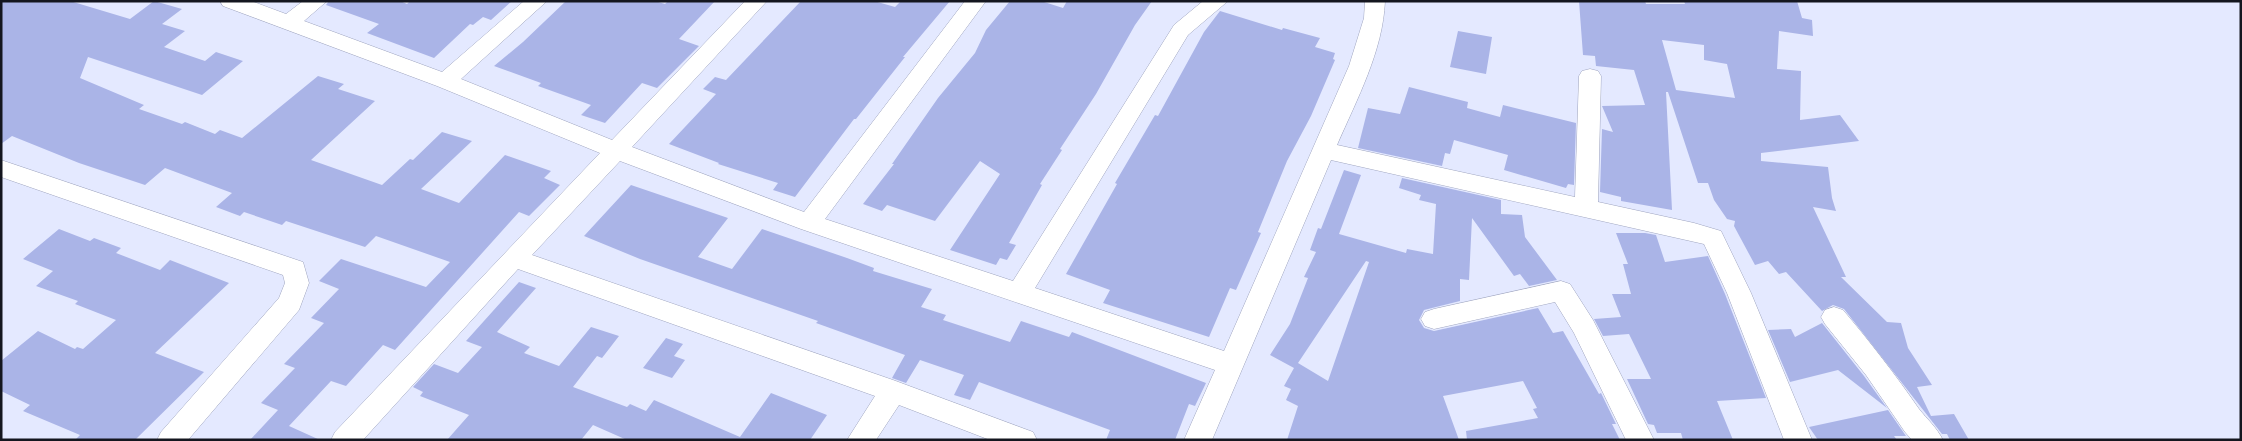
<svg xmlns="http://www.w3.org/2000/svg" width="2242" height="441" font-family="Jost,sans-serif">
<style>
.building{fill:#aab4e7;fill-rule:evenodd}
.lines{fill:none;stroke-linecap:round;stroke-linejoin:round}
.minor-casing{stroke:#9fa5bf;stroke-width:1}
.minor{fill:#fff;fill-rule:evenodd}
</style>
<rect width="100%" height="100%" fill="#e4e9ff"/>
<!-- building -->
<path class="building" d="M1,1h69l60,18 24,-18 28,8 -20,15 23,7 -21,16 41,14 11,-9 27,9 -41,34 -114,-38 -8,21 64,27 -5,4 43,15 3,-2 30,12 5,-4 22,8 76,-62 26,8 -6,5 37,12 -64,59 71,25 28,-26 3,1 29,-28 30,9 -51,48 38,14 46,-48 46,16 -7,7 16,7 -31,31 -10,-4 -124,138 -12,-5 -37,41 -15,-5 -42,45 31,14h-70l28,-30 -17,-7 34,-35 -11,-4 40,-41 -13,-5 28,-29 -20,-8 22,-22 85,28 24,-25 -74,-26 -11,11 -79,-26 -4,4 -38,-13 -4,4 -24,-9 16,-14 -67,-25 -20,17 -66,-22 -67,-27 -11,8z
M329,1h71l7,3 3,-3h102l-21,19 -8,-3 -10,8 -3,-1 -36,34 -67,-25 12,-9 -53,-19z
M566,1h89l10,3 3,-3h47l-36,38 20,7 -42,42 -15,-5 -37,40 -24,-8 10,-10 -53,-19 3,-3 -47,-17 29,-24z
M801,1h73l21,6 6,-6h49l-47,56h2l-49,62h-2l-59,78 -22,-7 5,-7 -60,-19 1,-1 -50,-19 47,-50 -13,-5 12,-12 11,3z
M1010,1h31l22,7 4,-7h85l-17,24 -39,69 -36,55 2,1 -22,34 2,1 -33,58 7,2 -9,15 -7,-2 -4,7 -46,-15 50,-76 -20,-13 -45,60 -48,-16 -5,6 -19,-7 31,-40h-2l46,-66 37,-45 11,-23z
M1579,1h66l1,3h39l-1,-3h113l5,17 10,2 1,16 -34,-5 -2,38 24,2 -1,49 40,-5 19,26 -98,12v8l67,6 4,31 4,13 -23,-4 33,70h-5l46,45 14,1 7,25 24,37 -15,2 14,29 23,-2 15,26h-19l-3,-6h-5l-98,-125 -11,-4 -11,6 -36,-39 -7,2 -11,-13 -13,4 -21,-39 1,-5 -8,-2 -13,-19 -6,-17h-10l-30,-91h-2l6,118 -51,-9v-4l-21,-5 2,-63 11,3 -11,-26 43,-1 -11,-35 -38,-4 -1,-10 -12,-1zM1662,40l42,5v15l23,4 8,34 -59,-8z
M1220,11l62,19 1,-2 37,10 -5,9 20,6 -2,6 2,1 -24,56 -24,45 -29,71 3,1 -25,57 -6,-2 -21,49 -106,-34 7,-13 -44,-16 51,-90 -2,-1 40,-68 3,1 46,-84z
M1458,31l34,6 -6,37 -36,-7z
M1409,87l59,15 -1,6 33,9 3,-12 73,18 -2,62 -6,-1 -2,4 -62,-18 4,-15 -54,-15 -4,14 -5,-1 -3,13 -84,-18 10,-40 32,6z
M1344,170l17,5 -22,59 67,19 1,-4 26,5 3,-50 -17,-4 2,-5 -22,-7 3,-10 99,22v14l21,1 3,22 32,43 -28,6 -9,-12 -6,2 -42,-58 -3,62 -9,-1v22l-36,9 -5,10 5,8 10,3 104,-23 15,25 10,-2 36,63 2,-1 15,31h-4l8,16h-153l-1,-9 72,-13 -5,-9 4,-1 -14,-27 -80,15 16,44h-172l11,-34 -12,-6 5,-11 -7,-3 10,-18 -24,-13 20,-31 18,-46 -4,-1 12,-25 -6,-2 8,-22 3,1zM1366,261l3,1 -41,119 -30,-18z
M631,185l97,33 -30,39 34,12 30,-40 85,29 27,10 -1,3 59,18 -11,18 25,8 -3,5 67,22 11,-21 48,16 3,-5 134,51 -11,23 -6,-2 -14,36h-69l4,-10 -131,-48 -9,18 -16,-5 10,-20 -44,-15 -14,23 -14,-5 13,-23 -89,-32 2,-2 -178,-62 -56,-23z
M59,229l31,12 4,-3 27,10 -5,5 44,17 10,-10 59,23 -74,70 49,19 -69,68h-60l5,-5 -57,-24 7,-6 -29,-14v-30l37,-30 37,18 2,-2 6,2 33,-29 -41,-16 3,-3 -42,-15 17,-15 -30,-12z
M1616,233h29l11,2 9,27 43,-6 17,38 41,104 -49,3 16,39h-50l-2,-7h-24l-3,-8 -6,-1 -21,-45h24l-22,-45 -26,2 -9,-17 27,-2 -9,-23h19l-8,-30h5z
M519,282l17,6 -39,44 33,15 -6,6 35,13 32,-39 28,9 -17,22 -5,-2 -24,31 54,20 3,-3 16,7 8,-11 86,37 31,-44 56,22 -17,25h-183l-34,-15 -12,15h-134l22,-25 -49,-19 3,-4 -10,-5 21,-23 24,9 24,-26 -16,-6z
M1822,323l42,53 23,32 -49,-38 -48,12 -22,-52 23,-1 4,8z
M666,338l17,6 -9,12 11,4 -13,18 -29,-10z
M1888,410l18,26h-12l3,4h-79l-9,-13z"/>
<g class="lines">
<!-- minor casing -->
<g class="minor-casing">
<path id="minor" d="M220,1h31l35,13 17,-13h24l-23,20 138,51 82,-71h23l-86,78 151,61 133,-139h22l-135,146 172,65 161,-211h21l-161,218 188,62 161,-256 29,-24h25l-40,34 -153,253 189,63 125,-285 15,-48 1,-17h20c-2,50 -28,98 -48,144l238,52 4,-121 3,-5 8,-2 8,2 3,5 -3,126 96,21 27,8 30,62 61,147h-28l-57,-147 -23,-49 -373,-84 -119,280h-28l31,-70 -414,-141 -181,-68 -88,94 361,125 140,52 4,8h-47l-91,-35 -23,35h-29l28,-44 -357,-127 -155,171h-32l4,-8 265,-279 -163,-67 -214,-80z
M1,160l302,102 6,21 -10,27 -111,130h-31l4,-8 118,-134 6,-15 -2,-8 -282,-98z
M1561,281l9,3 23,36 61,120h-28l-52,-107 -19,-31 -121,27 -9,-3 -4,-7 4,-7 9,-3z
M1834,307l9,3c27,32 52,64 76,99 8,10 18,19 24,31h-31l-7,-8 -39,-57 -41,-51 -4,-7 4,-7z"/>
</g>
<!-- minor -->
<use href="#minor" class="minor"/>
</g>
<!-- border -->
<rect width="2242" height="441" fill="none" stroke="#14161f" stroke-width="5"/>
</svg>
